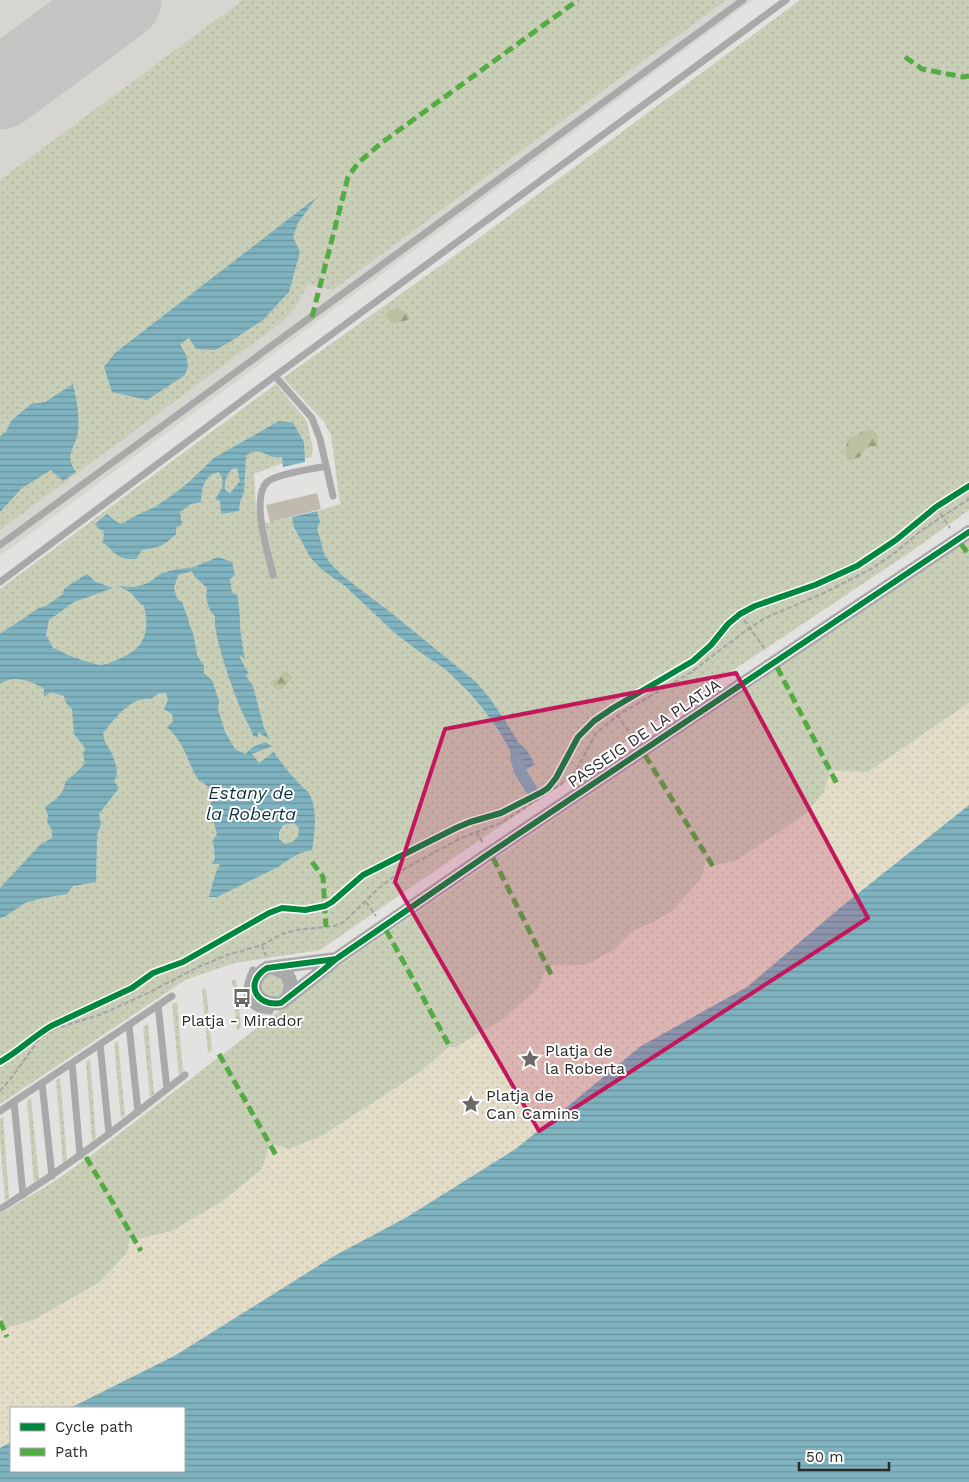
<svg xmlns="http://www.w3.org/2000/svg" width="969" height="1482" font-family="'Work Sans',sans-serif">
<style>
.built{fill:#d7d5cf}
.grass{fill:url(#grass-dots)}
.forest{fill:url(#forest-firs)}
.sand{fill:url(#sand-dots)}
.water{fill:url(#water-rules);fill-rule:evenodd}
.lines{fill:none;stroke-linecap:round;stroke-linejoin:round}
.canal{stroke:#7fb3c0;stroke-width:12}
.taxiway{stroke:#c4c4c2;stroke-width:32}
.runway{stroke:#c4c4c2;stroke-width:81}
.building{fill:#c0b9ae}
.path{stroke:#a5a4a4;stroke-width:2;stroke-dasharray:5 2.5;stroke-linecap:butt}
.service{stroke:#a9a9a9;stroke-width:7}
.minor{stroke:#a9a9a9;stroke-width:14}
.quiet{stroke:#53ab44;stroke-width:5;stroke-dasharray:10 5;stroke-linecap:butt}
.cycleway-casing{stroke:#fff;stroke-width:9}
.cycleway{stroke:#00873e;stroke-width:6}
.marked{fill:#c2185b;fill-opacity:0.2;stroke:#c2185b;stroke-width:4;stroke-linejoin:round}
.labels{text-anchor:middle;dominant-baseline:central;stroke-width:4;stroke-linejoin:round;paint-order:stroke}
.street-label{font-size:16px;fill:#2a2a29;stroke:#fff}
.poi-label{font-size:16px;fill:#2a2a29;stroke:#fff;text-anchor:start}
.water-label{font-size:18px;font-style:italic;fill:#0d323b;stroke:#fff}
</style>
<defs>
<pattern id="grass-dots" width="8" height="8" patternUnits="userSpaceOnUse" patternTransform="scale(1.25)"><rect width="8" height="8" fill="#c9ceb7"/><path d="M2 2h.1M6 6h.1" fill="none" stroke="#adb19d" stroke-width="1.8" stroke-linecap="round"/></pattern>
<pattern id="forest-firs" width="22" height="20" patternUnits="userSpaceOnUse" patternTransform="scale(1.25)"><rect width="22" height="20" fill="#bbc2a2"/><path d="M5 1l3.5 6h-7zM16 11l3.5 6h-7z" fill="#989e84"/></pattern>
<pattern id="sand-dots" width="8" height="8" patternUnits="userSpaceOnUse" patternTransform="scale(1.25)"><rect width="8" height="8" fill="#e3ddc8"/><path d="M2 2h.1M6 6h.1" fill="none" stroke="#c3beac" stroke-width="1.8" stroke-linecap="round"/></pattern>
<pattern id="water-rules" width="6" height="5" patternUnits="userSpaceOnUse" patternTransform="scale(1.25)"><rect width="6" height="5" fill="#7fb3c0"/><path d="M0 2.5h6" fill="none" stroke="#68929c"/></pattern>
</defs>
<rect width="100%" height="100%" fill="#e3e2e0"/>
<!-- built -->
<path class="built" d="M0,0h753l-753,556z"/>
<!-- grass -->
<path class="grass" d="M243,0h483l-393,290 -25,-6 -12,23 -18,18 -278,205v-350z
M800,0h169v510l-54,39 -396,264 -199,137 -86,13 -49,17 -185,124v-515l276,-205 31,37 6,28 -2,8 -34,8 -23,9 2,37 15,66 5,-1 -11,-53 27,-6 13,5 12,-11 23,-7 -9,-69 -7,-13 -41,-44 185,-132z
M969,540v163l-101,69 -37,-1 -7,21 -18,22 -70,47 -19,4 -10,-7 -6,21 -29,32 -18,11 -21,9 -19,19 -28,15 -38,1 -10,22 -34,31 -48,28h-7l-29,25 -98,64 -33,13 -19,-5 -8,25 -39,32 -51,30 -32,8 -40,43 -66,38 -29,9 -5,-13v-102l52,-31 45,-32 144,-111 98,-74 174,-119z
M273,971l15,14 -9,14 -16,-2 -4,-17z
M236,979l5,48 -4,3 -5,-50z
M206,988l6,62 -4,3 -6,-64z
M177,1002l6,70 -4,3 -7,-71z
M148,1024l6,70 -4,3 -7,-70z
M118,1041l7,74 -4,4 -7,-76z
M90,1059l6,79 -4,3 -6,-79z
M60,1078l7,81 -4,4 -7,-83z
M31,1098l8,81 -5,3 -7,-81z
M3,1117l6,81 -4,2 -5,-59v-22z"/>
<!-- forest -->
<path class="forest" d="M400,309l7,4 4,6 -18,5 -8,-8 4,-6z
M872,429l6,7v10l-11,1 -7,10 -13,4 -2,-11 3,-11 14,-7z
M287,671l5,7 -9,10 -6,2 -7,-7z"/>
<!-- sand -->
<path class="sand" d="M969,703v102l-128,102 -94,80 -106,59 -124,102 -110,69 -73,39 -158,99 -106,53h-59v34l-11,6v-132l5,12 29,-8 66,-38 27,-28 4,-21 9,6 32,-8 51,-30 39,-32 8,-25 19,5 33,-13 98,-64 30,-25h6l48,-28 34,-31 10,-22 38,-1 28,-15 19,-19 21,-9 18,-11 29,-32 6,-22 10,8 19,-4 70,-47 18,-22 6,-21 38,1z"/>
<!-- water -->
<path class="water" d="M317,197l-19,26 -5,14 7,15 -11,40 -26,28 -35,23 -13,7 -19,-1 -7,-11 -9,6 6,11 2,10 -3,10 -38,25 -35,-8 -8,-25 11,-14z
M73,384c3,16 7,30 5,47 -2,18 -15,22 -2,41l-13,9 -12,-11 -29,18 -22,24v-76l6,-4 5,-11 20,-17 14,-2z
M279,421l14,2 11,19 1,20 -22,5 -1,-10c-3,0 -6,0 -9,0 -9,-3 -17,-10 -27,-1l-2,36 -4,10 -1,9 -18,3 -1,-13 -5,-2c7,-11 11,-14 4,-27 -16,4 -17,16 -18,30l-10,2 -11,8 2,13 -6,2v7c-13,13 -17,13 -34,16l-6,9c-6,0 -16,0 -20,-5 -5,-4 -6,-7 -13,-11l1,-12 -5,-2 -4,-5 12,-10 10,8 5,2 11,-7 22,-10 20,-14 14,-11 25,-24zM237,468l3,13 -10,12 -5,-3c-1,-9 1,-14 7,-21z
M317,511l3,11 -3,6 8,28 6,8 13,13 46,35 86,70 13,15 17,25 12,20 8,7 9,15 -14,9 -8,-10 -3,-13 -11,-19 -15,-21 -16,-19 -23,-22 -28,-19 -22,-17 -50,-47 -24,-17 -11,-12 -16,-30 -2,-10z
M218,557l14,5 3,13 -5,4 2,14 5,1c2,12 3,20 3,32 1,11 3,23 5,33l-6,-4 4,9 6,10 -4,1 8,11 11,42 6,12 -12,-8v5l-5,-1c-2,-8 -6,-14 -10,-22 -8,-18 -31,-80 -28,-98 -7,-5 -10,-19 -8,-28l-13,-12 -2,-5 -14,4 -4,13 3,11 5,3 12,35 3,18 7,11v7l8,7 7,21 -1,8 7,23 10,17 10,5 8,-7 12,-5 7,4 -20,8 7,9 15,-11c7,11 16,22 25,31 2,3 6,6 9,9 10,15 7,41 4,58 -12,2 -22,8 -32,16l-63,31h-8l7,-25 4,-8h-8l3,-6 -2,-18 4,-6 -7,-26 3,-16 -10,-10 -4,-1c-13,-20 -13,-37 -32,-54l6,-6 -1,-7 -8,-5 4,-9 -2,-7h-7l-8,6c-21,-3 -36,20 -48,34 2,12 4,10 8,19 4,8 6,16 6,24l-3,5 5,7 -20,26 2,10 -4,11 -1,47 -23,4 -6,8 -24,4 -18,5 -21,14 -4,1v-30l41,-44 11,-6v-8l-5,-8 1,-6 -3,-9c9,-6 20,-13 20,-25l15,-13 5,-6 -2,-8 2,-7 -11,-14 -2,-25 -6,-6 -2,-7 -13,-4 -7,5v-8c-12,-8 -32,-15 -44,-5v-50l39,-26 7,-2 17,-12 1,-5 7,-5 16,-10 9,8 17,6 -39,14 -25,18 -3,15 7,13c7,2 11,6 18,8 7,3 22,8 30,9 5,0 13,-4 18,-6 26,-11 31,-27 25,-53 -6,-3 -8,-8 -13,-13 -4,-3 -8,-4 -12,-7l14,1 5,-1 10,-3 12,-9 13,-4 21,-3zM294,823l5,5c0,10 -4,14 -14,16l-6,-5v-7l4,-7z
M969,805v677h-969v-34l11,-6v29h173v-63h-114l106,-53 158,-99 73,-39 110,-69 124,-102 106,-59 94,-80z"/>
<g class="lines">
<!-- canal -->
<path class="canal" d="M516,758l5,15 10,16"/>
<!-- taxiway -->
<path class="taxiway" d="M0,75l57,-32 61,-43"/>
<!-- runway -->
<path class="runway" d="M0,89l121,-89"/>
</g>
<!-- building -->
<path class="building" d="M317,493l4,16 -51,13 -4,-17z"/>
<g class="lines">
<!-- path -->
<path class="path" d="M936,507l14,21
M740,614l26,37
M613,708l22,33
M476,832l7,11
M366,902l10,14
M262,945l4,11
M0,1091l12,-14 28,-39 14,-9 48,-15 48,-22 48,-25 29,-12 35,-10 20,-11 14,-4 38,-4 10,-4 35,-34 25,-19 57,-31 40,-15 59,-38 10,-8 8,-10 18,-34 22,-18 72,-42 54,-41 21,-14 59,-25 47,-24 25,-17 26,-22 47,-31"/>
<!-- service -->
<path class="service" d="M275,376l37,42 8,21 13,57
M0,545l743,-545
M273,575c-4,-20 -23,-76 -6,-93 9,-8 46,-13 59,-16
M0,582l275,-206 511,-376
M253,970c-10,20 -9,40 17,41
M158,1005l9,84
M129,1025l9,87
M100,1044l9,90
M72,1063l8,93
M42,1083l10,93
M14,1102l9,93
M0,1111l172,-115
M0,1209c65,-40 125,-87 185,-134"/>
<!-- minor -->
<path class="minor" d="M336,959l-69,9c-23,14 -12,39 14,35l41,-32 14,-12 154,-106 479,-321
M274,968c16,5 20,13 14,29"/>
<!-- quiet -->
<path class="quiet" d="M905,57l17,12 41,8 6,-1
M312,317l36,-140 10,-14 22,-19 198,-144
M961,544l8,11
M777,667l60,117
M645,755l69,113
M493,858l59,118
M312,862l11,15 3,50
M386,930l64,117
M219,1054l58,103
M86,1157l55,94
M0,1321l7,16"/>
<!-- cycleway casing -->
<g class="cycleway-casing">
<path id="cycleway" d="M336,959l-69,9c-23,14 -12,39 14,35l41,-32 14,-12 154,-106 479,-321
M0,1062c19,-11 33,-25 51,-36l81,-38 21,-15 30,-11 86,-49 13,-5 23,2 20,-4 7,-4 31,-27 93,-47 14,-6 31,-9 41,-21 6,-4 8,-10 22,-41 16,-16 19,-13 80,-47 18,-16 17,-21 12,-10 15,-8 60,-21 42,-19 39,-26 40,-33 33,-21"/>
</g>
<!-- cycleway -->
<use href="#cycleway" class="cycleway"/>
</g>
<!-- marked area -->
<path class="marked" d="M736,673l132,245 -329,213 -144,-249 50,-153z"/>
<!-- icons -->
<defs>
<g id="bus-bare" transform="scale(1.5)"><path d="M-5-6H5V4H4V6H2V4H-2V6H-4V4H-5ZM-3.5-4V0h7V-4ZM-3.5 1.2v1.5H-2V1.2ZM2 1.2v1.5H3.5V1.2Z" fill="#6b6a69" stroke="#fff" stroke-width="2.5" paint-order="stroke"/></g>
<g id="sight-bare" transform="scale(1.5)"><path d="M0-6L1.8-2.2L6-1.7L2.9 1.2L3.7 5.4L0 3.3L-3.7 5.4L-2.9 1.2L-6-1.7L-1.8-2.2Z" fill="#6b6a69" stroke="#fff" stroke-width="2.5" paint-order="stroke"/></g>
</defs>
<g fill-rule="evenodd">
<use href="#bus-bare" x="242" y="998"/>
<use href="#sight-bare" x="530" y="1059"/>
<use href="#sight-bare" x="471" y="1104"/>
</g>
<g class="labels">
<!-- street labels -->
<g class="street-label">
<text transform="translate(644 733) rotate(-34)">PASSEIG DE LA PLATJA</text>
</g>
<!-- poi labels -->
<g class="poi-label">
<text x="242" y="1020" text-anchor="middle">Platja - Mirador</text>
<text x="545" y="1050">Platja de<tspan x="545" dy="18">la Roberta</tspan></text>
<text x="486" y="1095">Platja de<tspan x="486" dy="18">Can Camins</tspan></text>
</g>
<!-- water labels -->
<g class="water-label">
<text x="251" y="792">Estany de<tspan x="251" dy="21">la Roberta</tspan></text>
</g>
</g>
<!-- legend -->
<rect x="10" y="1407" width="175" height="65" fill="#ffffff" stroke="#aaaaa9"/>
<rect x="20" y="1423" width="25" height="8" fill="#00873e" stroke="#aaaaa9"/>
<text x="55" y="1432" font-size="15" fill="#2a2a29">Cycle path</text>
<rect x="20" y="1448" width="25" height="8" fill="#53ab44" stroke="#aaaaa9"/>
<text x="55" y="1457" font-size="15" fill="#2a2a29">Path</text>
<!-- scale -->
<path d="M799 1462v8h90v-8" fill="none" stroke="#2a2a29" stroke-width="2.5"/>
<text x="806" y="1462" font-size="15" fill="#2a2a29" stroke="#ffffff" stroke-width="4" paint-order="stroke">50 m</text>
</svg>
